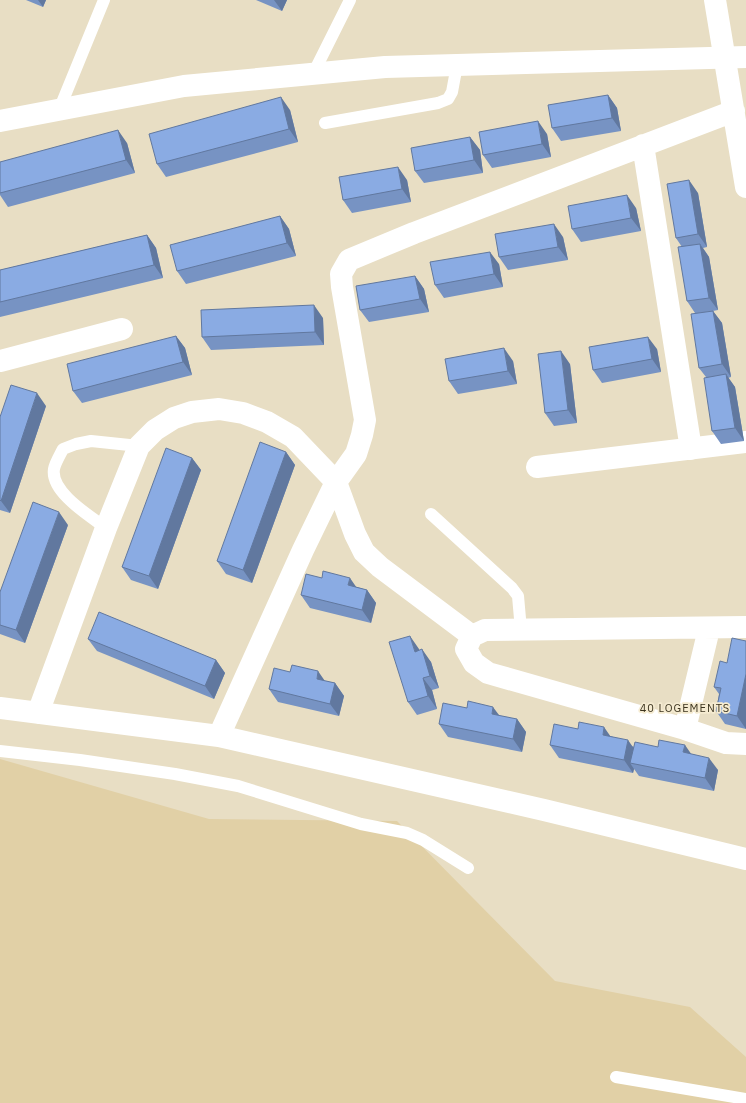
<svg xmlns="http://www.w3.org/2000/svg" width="746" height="1103" font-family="'IBM Plex Sans',sans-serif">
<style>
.green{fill:#e1d0a6}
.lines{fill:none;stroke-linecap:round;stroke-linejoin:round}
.lane{stroke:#fff;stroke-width:12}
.street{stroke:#fff;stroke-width:22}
.secondary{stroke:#fff;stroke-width:22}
.wall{fill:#7793c3}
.shaded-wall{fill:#61789f}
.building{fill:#8aabe3;stroke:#61789f}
.labels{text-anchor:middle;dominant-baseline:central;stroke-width:3.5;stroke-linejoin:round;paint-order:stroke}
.neighbourhood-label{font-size:11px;letter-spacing:1px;fill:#3b331e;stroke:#f5ebd1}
</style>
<rect width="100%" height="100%" fill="#e8dec4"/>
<!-- green -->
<path class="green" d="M0,759l209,60 188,2 158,160 135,26 56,50v46h-746z"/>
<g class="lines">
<!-- lane -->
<path class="lane" d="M313,74l37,-74
M59,110l45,-110
M325,123l113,-20 10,-4 4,-7 5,-27
M431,514l81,74 6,8 3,34
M106,528c-16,-12 -56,-36 -52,-59 1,-6 6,-14 9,-20l13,-5 15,-3 48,5
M0,751l80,9 95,14 63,12 123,38 46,9 16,7 45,28
M616,1077l130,22"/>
<!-- street -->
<path class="street" d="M715,0l31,187
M643,145l48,304
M0,361l122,-32
M537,467l209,-25
M746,627l-261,3 -13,6 -6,13 8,14 14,10 197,56 41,14 20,1
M0,708l219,28 325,74 202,49
M38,713l68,-185 33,-82 16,-16 19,-12 18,-6 27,-3 24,4 24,9 26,15 43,45 19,52 9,18 16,15 92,69
M685,729l24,-100
M219,736l84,-186 33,-68 20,-28 6,-19 3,-15 -23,-133 -1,-13 8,-14 65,-27 320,-122"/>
<!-- secondary -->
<path class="secondary" d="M0,121l184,-35 201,-19 361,-10"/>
</g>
<!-- wall -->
<path class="wall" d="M26,0h20l-3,7z
M256,0h31l-5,11z
M608,95l9,13 4,23 -60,10 -9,-13z
M290,110l8,32 -132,35 -9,-13z
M547,134l4,23 -59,11 -9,-13z
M470,137l10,13 3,23 -59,10 -9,-12z
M127,143l8,30 -127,34 -8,-12v-33z
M407,180l4,22 -59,11 -9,-13z
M698,193l9,54 -4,1 6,9 9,53 -5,1 9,12 9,54 -3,1 7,9 9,54 -23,3 -9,-13 -6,-54 -7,-9 -4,-55 -8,-12 -5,-54 -6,-9z
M636,208l5,23 -60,11 -9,-13z
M280,216l9,13 7,27 -110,28 -9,-13z
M147,235l9,13 7,30 -163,39v-47z
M563,237l5,23 -60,10 -9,-13z
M499,264l4,23 -59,11 -9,-13z
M415,276l9,13 5,23 -60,10 -9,-12z
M323,318l1,27 -113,5 -9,-13z
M176,336l9,12 7,27 -110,28 -9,-12z
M657,349l4,23 -59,11 -9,-13z
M513,361l4,23 -59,10 -9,-13z
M570,364l7,59 -23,3 -9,-13z
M46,406l-36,107 -10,-3v-93z
M286,452l9,13 -43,118 -26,-9 -9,-13z
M192,458l9,12 -43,119 -27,-9 -9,-13z
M68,525l-43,118 -25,-9v-42z
M357,587l10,3 9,13 -5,20 -61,-15 -9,-13z
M88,639l128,21 9,13 -11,26 -117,-48z
M746,641v88l-21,-5 -9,-13 3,-17 -5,-7 13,-24z
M419,649v1l12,12 8,26 -7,2 5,19 -20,6 -9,-13z
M325,681l10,2 9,13 -5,20 -61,-14 -9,-13z
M500,716l17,3 9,13 -4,20 -74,-15 -9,-13z
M611,736l23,11 57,7 27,16 -4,21 -75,-15 -5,-7 -1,4 -74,-15 -9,-13z"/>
<!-- shaded-wall -->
<path class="shaded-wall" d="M38,0h8l-3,7z
M274,0h13l-5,11z
M608,95l9,13 4,23 -9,-13z
M281,97l9,13 8,32 -9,-13z
M538,121l9,13 4,23 -9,-13z
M118,130l9,13 8,30 -9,-13z
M470,137l10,13 3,23 -9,-13z
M398,167l9,13 4,22 -9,-13z
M689,180l9,13 9,54 -9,-13z
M627,195l9,13 5,23 -10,-13z
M280,216l9,13 7,27 -9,-13z
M554,224l9,13 5,23 -10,-13z
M147,235l9,13 7,30 -9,-13z
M700,244l9,13 9,53 -9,-12z
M490,252l9,12 4,23 -9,-13z
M415,276l9,13 5,23 -9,-13z
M314,305l9,13 1,27 -9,-13z
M713,311l9,12 9,54 -9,-13z
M176,336l9,12 7,27 -9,-13z
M648,337l9,12 4,23 -9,-13z
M504,348l9,13 4,23 -9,-13z
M561,351l9,13 7,59 -9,-13z
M726,374l9,13 9,54 -9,-13z
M37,393l9,13 -36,107 -9,-12z
M286,452l9,13 -43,118 -9,-13z
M192,458l9,12 -43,119 -9,-13z
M59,512l9,13 -43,118 -9,-13z
M350,578l9,13 -11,-6z
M367,590l9,13 -5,20 -9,-13z
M410,636l9,13 5,15 -9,-12z
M422,649l9,13 8,26 -9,-12z
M216,660l9,13 -11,26 -9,-13z
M318,671l9,13 -10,-5z
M746,674v55l-9,-13z
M423,678l9,12 5,19 -9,-13z
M335,683l9,13 -5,20 -9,-12z
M493,707l9,12 -10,-5z
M517,719l9,13 -4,20 -9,-13z
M604,727l9,13 -10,-5z
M628,740l9,13 -7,10 4,6 -1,4 -9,-13z
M685,745l9,13 -11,-6z
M709,758l9,12 -4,21 -9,-13z"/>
<!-- building -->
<path class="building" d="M608,95l4,23 -60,10 -4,-23z
M281,97l8,32 -132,35 -8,-30z
M538,121l4,23 -59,11 -4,-23z
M118,130l8,30 -126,33v-31z
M470,137l4,23 -59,11 -4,-23z
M398,167l4,22 -59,11 -4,-23z
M689,180l9,54 -22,4 -9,-54z
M627,195l4,23 -59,11 -4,-23z
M280,216l7,27 -110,28 -7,-26z
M554,224l4,23 -59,10 -4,-23z
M147,235l7,30 -154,37v-32z
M700,244l9,54 -22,3 -9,-54z
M490,252l4,22 -59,11 -5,-23z
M415,276l5,23 -60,11 -4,-24z
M314,305l1,27 -113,5 -1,-27z
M713,311l9,53 -23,4 -8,-54z
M176,336l7,26 -110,29 -6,-27z
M648,337l4,22 -59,11 -4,-23z
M504,348l4,23 -59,10 -4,-22z
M561,351l7,59 -23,3 -7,-59z
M726,374l9,54 -23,3 -8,-53z
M11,385l26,8 -36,108 -1,-1v-83z
M260,442l26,10 -43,118 -26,-9z
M166,448l26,10 -43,118 -27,-9z
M33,502l26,10 -43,118 -16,-5v-33z
M323,571l27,7 -2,7 19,5 -5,20 -61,-15 5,-21 16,4z
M99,612l117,48 -11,26 -117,-47z
M410,636l5,16 7,-3 8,27 -7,2 5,18 -20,6 -19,-60z
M732,638l14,3v33l-9,42 -21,-5 5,-23 -7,-1 6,-26 7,2z
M292,665l26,6 -1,8 18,4 -5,21 -61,-15 5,-21 16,4z
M468,701l25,6 -1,7 25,5 -4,20 -74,-15 4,-21 24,5z
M579,722l25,5 -1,8 25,5 -4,20 -74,-15 4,-21 24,5z
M659,740l26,5 -2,7 26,6 -4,20 -75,-15 5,-21 23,5z"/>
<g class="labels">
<!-- neighbourhood labels -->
<g class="neighbourhood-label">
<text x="685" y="708">40 LOGEMENTS</text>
</g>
</g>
</svg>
